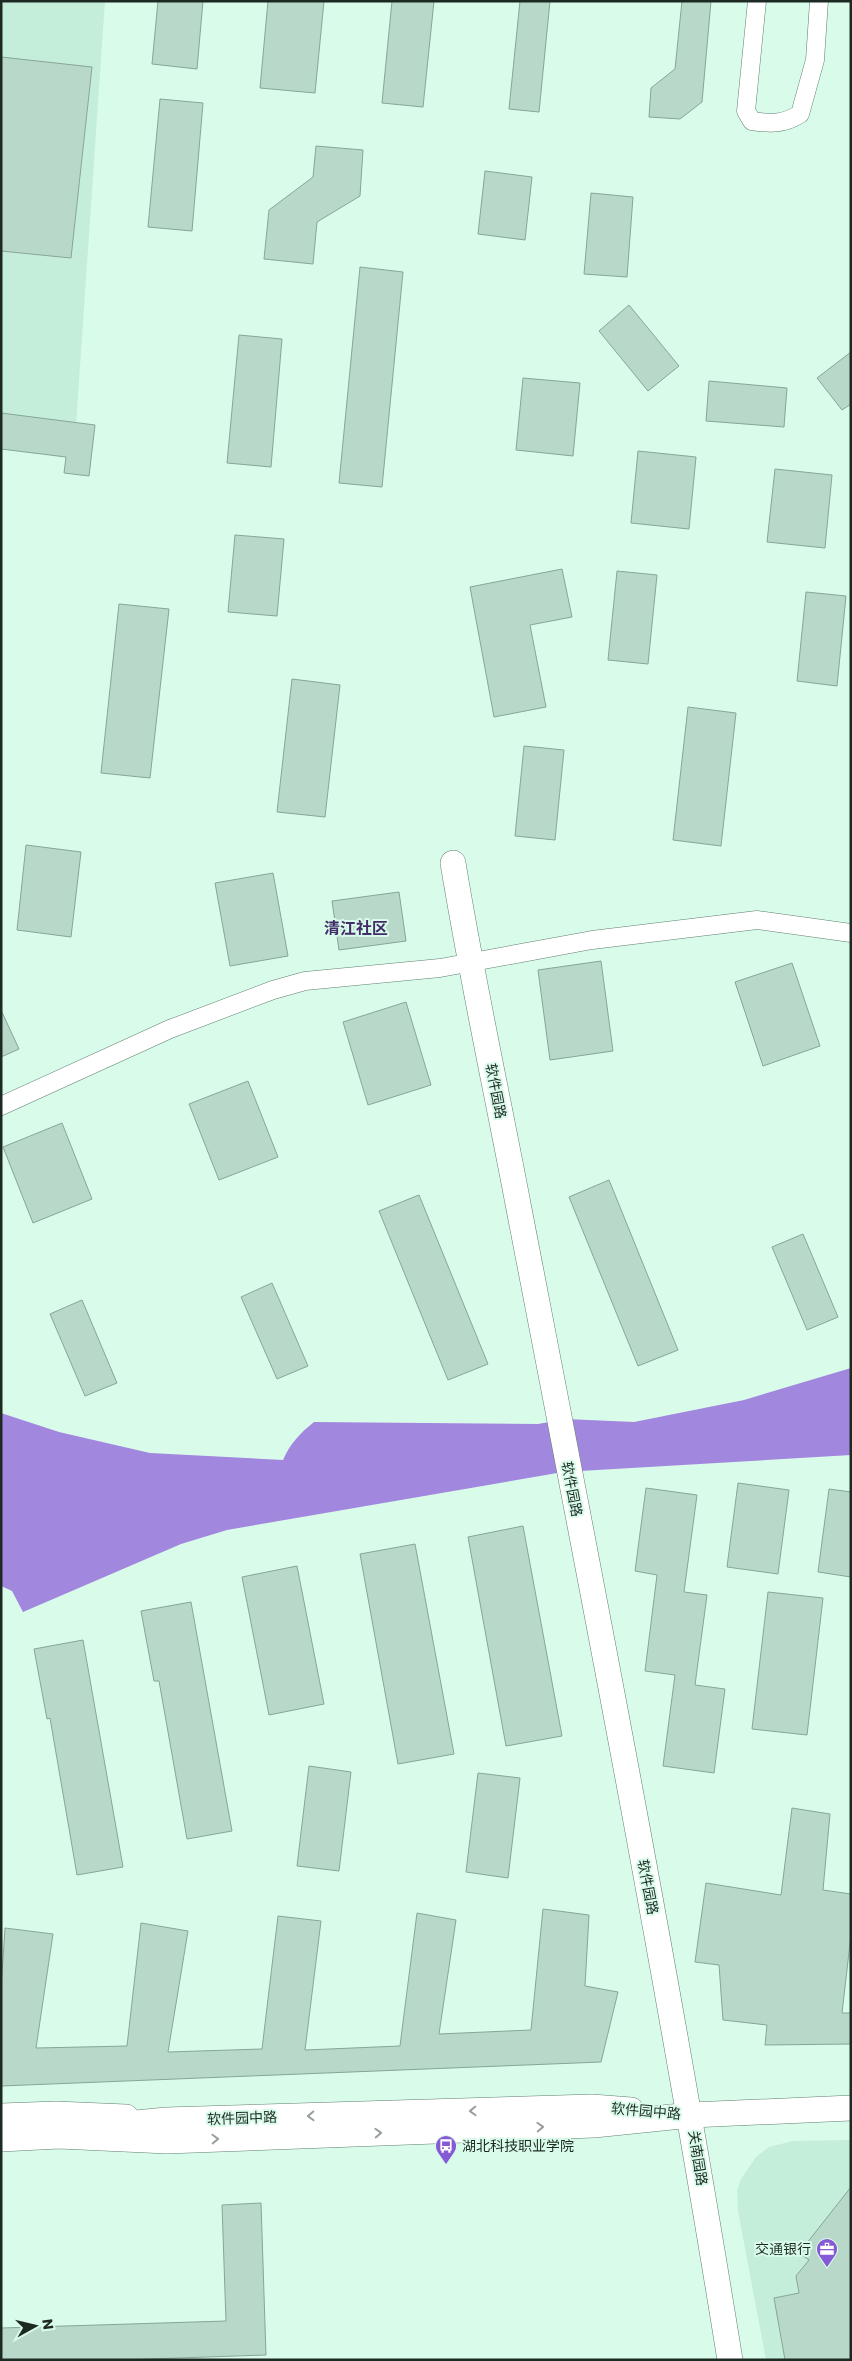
<svg xmlns="http://www.w3.org/2000/svg" width="852" height="2361" font-family="Poppins,'Noto Sans SC',sans-serif">
<style>
.built{fill:#c5eeda}
.water{fill:#a287df}
.building{fill:#b8d9c9;stroke:#86a697}
.lines{fill:none;stroke-linecap:round;stroke-linejoin:round}
.street-casing{stroke:#617f71;stroke-width:19}
.secondary-casing{stroke:#617f71;stroke-width:26}
.street{stroke:#fff;stroke-width:18}
.secondary{stroke:#fff;stroke-width:25}
.oneway{stroke:#999f9c}
.labels{text-anchor:middle;dominant-baseline:central;stroke-width:4;stroke-linejoin:round;paint-order:stroke}
.street-label{font-size:14px;fill:#1d2a24;stroke:#d9fbea}
.poi-label{font-size:14px;fill:#1d2a24;stroke:#d9fbea;text-anchor:start}
.quarter-label{font-size:16px;font-weight:bold;fill:#422d69;stroke:#d9fbea}
</style>
<rect width="100%" height="100%" fill="#d9fbea"/>
<!-- built -->
<path class="built" d="M1,1h104l-31,453 -73,-5z
M851,2140v220h-85l-28,-149 -1,-21 4,-11 15,-22 13,-10 24,-6z"/>
<!-- water -->
<path class="water" d="M851,1368v87l-288,17 -336,58 -46,14 -158,68 -11,-21 -11,-5v-173l58,19 91,21 133,7c7,-16 17,-27 31,-38l224,2 28,-5 68,3 110,-22z"/>
<!-- building -->
<path class="building" d="M158,1h45l-6,68 -45,-5z
M268,1h56l-9,92 -55,-5z
M392,1h42l-11,106 -41,-4z
M520,1h30l-11,111 -30,-3z
M682,1h29l-9,101 -22,17 -31,-2 2,-29 24,-19z
M1,57l91,10 -21,191 -70,-7z
M160,99l43,4 -11,128 -44,-4z
M316,146l47,4 -3,46 -43,26 -4,42 -49,-5 5,-49 44,-33z
M485,171l47,6 -7,63 -47,-6z
M591,193l42,4 -6,80 -43,-3z
M360,267l43,5 -21,215 -43,-4z
M629,305l50,61 -31,25 -49,-60z
M239,335l43,4 -11,128 -44,-4z
M851,352v52l-9,6 -25,-32z
M523,378l57,5 -7,73 -57,-6z
M709,381l78,7 -3,39 -78,-6z
M1,413l94,12 -6,51 -25,-3 2,-16 -65,-8z
M638,451l58,6 -7,72 -58,-6z
M775,469l57,6 -7,73 -58,-6z
M235,535l49,4 -7,77 -49,-4z
M562,569l10,48 -42,8 16,82 -52,10 -24,-130z
M617,571l40,4 -9,89 -40,-4z
M806,592l40,4 -9,90 -40,-5z
M119,604l50,5 -19,169 -49,-5z
M292,679l48,6 -15,132 -48,-5z
M688,707l48,6 -15,133 -48,-6z
M524,746l40,4 -9,90 -40,-4z
M26,845l55,7 -10,85 -54,-7z
M273,873l15,83 -58,10 -15,-83z
M399,892l7,49 -67,9 -7,-49z
M601,961l12,90 -63,9 -12,-90z
M792,963l28,83 -57,20 -28,-84z
M406,1002l25,83 -63,20 -25,-83z
M1,1010l18,39 -18,8z
M248,1081l30,76 -59,23 -30,-76z
M62,1123l30,76 -59,24 -30,-76z
M609,1180l69,170 -40,16 -69,-169z
M419,1195l69,169 -40,16 -69,-169z
M803,1234l35,83 -31,13 -35,-83z
M272,1283l36,83 -31,13 -36,-82z
M82,1300l35,83 -32,13 -35,-82z
M738,1483l51,7 -11,84 -51,-7z
M646,1488l51,7 -13,97 23,3 -12,90 30,4 -11,84 -51,-7 12,-91 -30,-4 12,-96 -22,-4z
M829,1489l22,3v85l-33,-5z
M523,1526l39,210 -56,10 -38,-209z
M415,1544l39,210 -56,10 -38,-210z
M297,1566l27,138 -55,11 -27,-138z
M768,1592l55,6 -16,137 -55,-6z
M191,1602l41,229 -45,8 -28,-158h-5l-13,-70z
M83,1640l40,227 -46,8 -27,-157 -3,1 -13,-70z
M309,1766l42,6 -12,99 -42,-5z
M478,1773l42,5 -12,100 -42,-6z
M792,1808l38,6 -7,76 28,4v41l-9,78h9v31l-86,1 2,-20 -44,-5 -4,-55 -24,-3 11,-79 75,12z
M543,1909l46,6 -4,71 33,6 -17,70 -600,24v-97l4,-61 48,6 -17,114 91,-2 14,-123 47,8 -20,121 94,-3 16,-133 43,5 -16,129 95,-4 17,-133 39,7 -17,114 92,-4z
M851,2187v173h-66l-11,-62 25,-5 -3,-17 13,-16 -10,-7z
M261,2203l5,152 -147,5h-118v-32l225,-7 -4,-116z"/>
<g class="lines">
<!-- street casing -->
<g class="street-casing">
<path id="street" d="M757,1l-11,110 6,10c19,3 32,3 48,-7l15,-54 4,-59
M1,1106l169,-77 103,-39 32,-9 135,-13 152,-28 165,-20 94,13"/>
</g>
<!-- secondary casing -->
<g class="secondary-casing">
<path id="secondary" d="M453,863c19,116 44,230 66,346 74,383 149,766 211,1151
M1,2116l55,-2 70,3
M107,2126l59,-6 426,-13 39,3
M1,2139l58,-3 108,5 427,-16 97,-10 160,-7"/>
</g>
<!-- street -->
<use href="#street" class="street"/>
<!-- secondary -->
<use href="#secondary" class="secondary"/>
</g>
<!-- one-way arrows -->
<defs><path id="oneway-chevron" d="M-2-3.5L2.5 0L-2 3.5" fill="none" stroke-width="1.6" stroke-linecap="round" stroke-linejoin="round" transform="scale(1.25)"/></defs>
<g class="oneway">
<use href="#oneway-chevron" transform="translate(473 2111) rotate(178)"/>
<use href="#oneway-chevron" transform="translate(311 2116) rotate(178)"/>
<use href="#oneway-chevron" transform="translate(540 2127) rotate(-2)"/>
<use href="#oneway-chevron" transform="translate(378 2133) rotate(-2)"/>
<use href="#oneway-chevron" transform="translate(215 2139) rotate(-2)"/>
</g>
<!-- icons -->
<defs>
<g id="bus-pin" transform="scale(1.125)"><path d="M0 17L-7.5 6A9.5 9.5 0 1 1 7.5 6Z" fill="#865ad4" stroke="#d9fbea"/><path d="M-5-6H5V4H4V6H2V4H-2V6H-4V4H-5ZM-3.5-4V0h7V-4ZM-3.5 1.2v1.5H-2V1.2ZM2 1.2v1.5H3.5V1.2Z" fill="#fff"/></g>
<g id="office-pin" transform="scale(1.125)"><path d="M0 17L-7.5 6A9.5 9.5 0 1 1 7.5 6Z" fill="#865ad4" stroke="#d9fbea"/><path d="M-6-3h4V-5.5h4V-3h4V5H-6ZM-1-4.5V-3h2v-1.5ZM-6 0V1H6V0Z" fill="#fff"/></g>
</defs>
<g fill-rule="evenodd">
<use href="#bus-pin" x="446" y="2146"/>
<use href="#office-pin" x="827" y="2249"/>
</g>
<g class="labels">
<!-- street labels -->
<g class="street-label">
<text transform="translate(496 1091) rotate(79)">软件园路</text>
<text transform="translate(572 1489) rotate(79)">软件园路</text>
<text transform="translate(648 1887) rotate(79)">软件园路</text>
<text transform="translate(646 2111) rotate(5)">软件园中路</text>
<text transform="translate(242 2118) rotate(-2)">软件园中路</text>
<text transform="translate(698 2158) rotate(81)">关南园路</text>
</g>
<!-- poi labels -->
<g class="poi-label">
<text x="462" y="2146">湖北科技职业学院</text>
<text x="811" y="2249" text-anchor="end">交通银行</text>
</g>
<!-- quarter labels -->
<g class="quarter-label">
<text x="356" y="928">清江社区</text>
</g>
</g>
<!-- border -->
<rect width="852" height="2361" fill="none" stroke="#1d2a24" stroke-width="5"/>
<!-- north arrow -->
<g transform="translate(35 2326) rotate(82)" stroke="#d9fbea" stroke-width="4" paint-order="stroke">
<path d="M0-4L9 19L0 12L-9 19Z" fill="#1d2a24"/>
<text y="-8" font-size="14" font-weight="bold" text-anchor="middle" fill="#1d2a24">N</text>
</g>
</svg>
